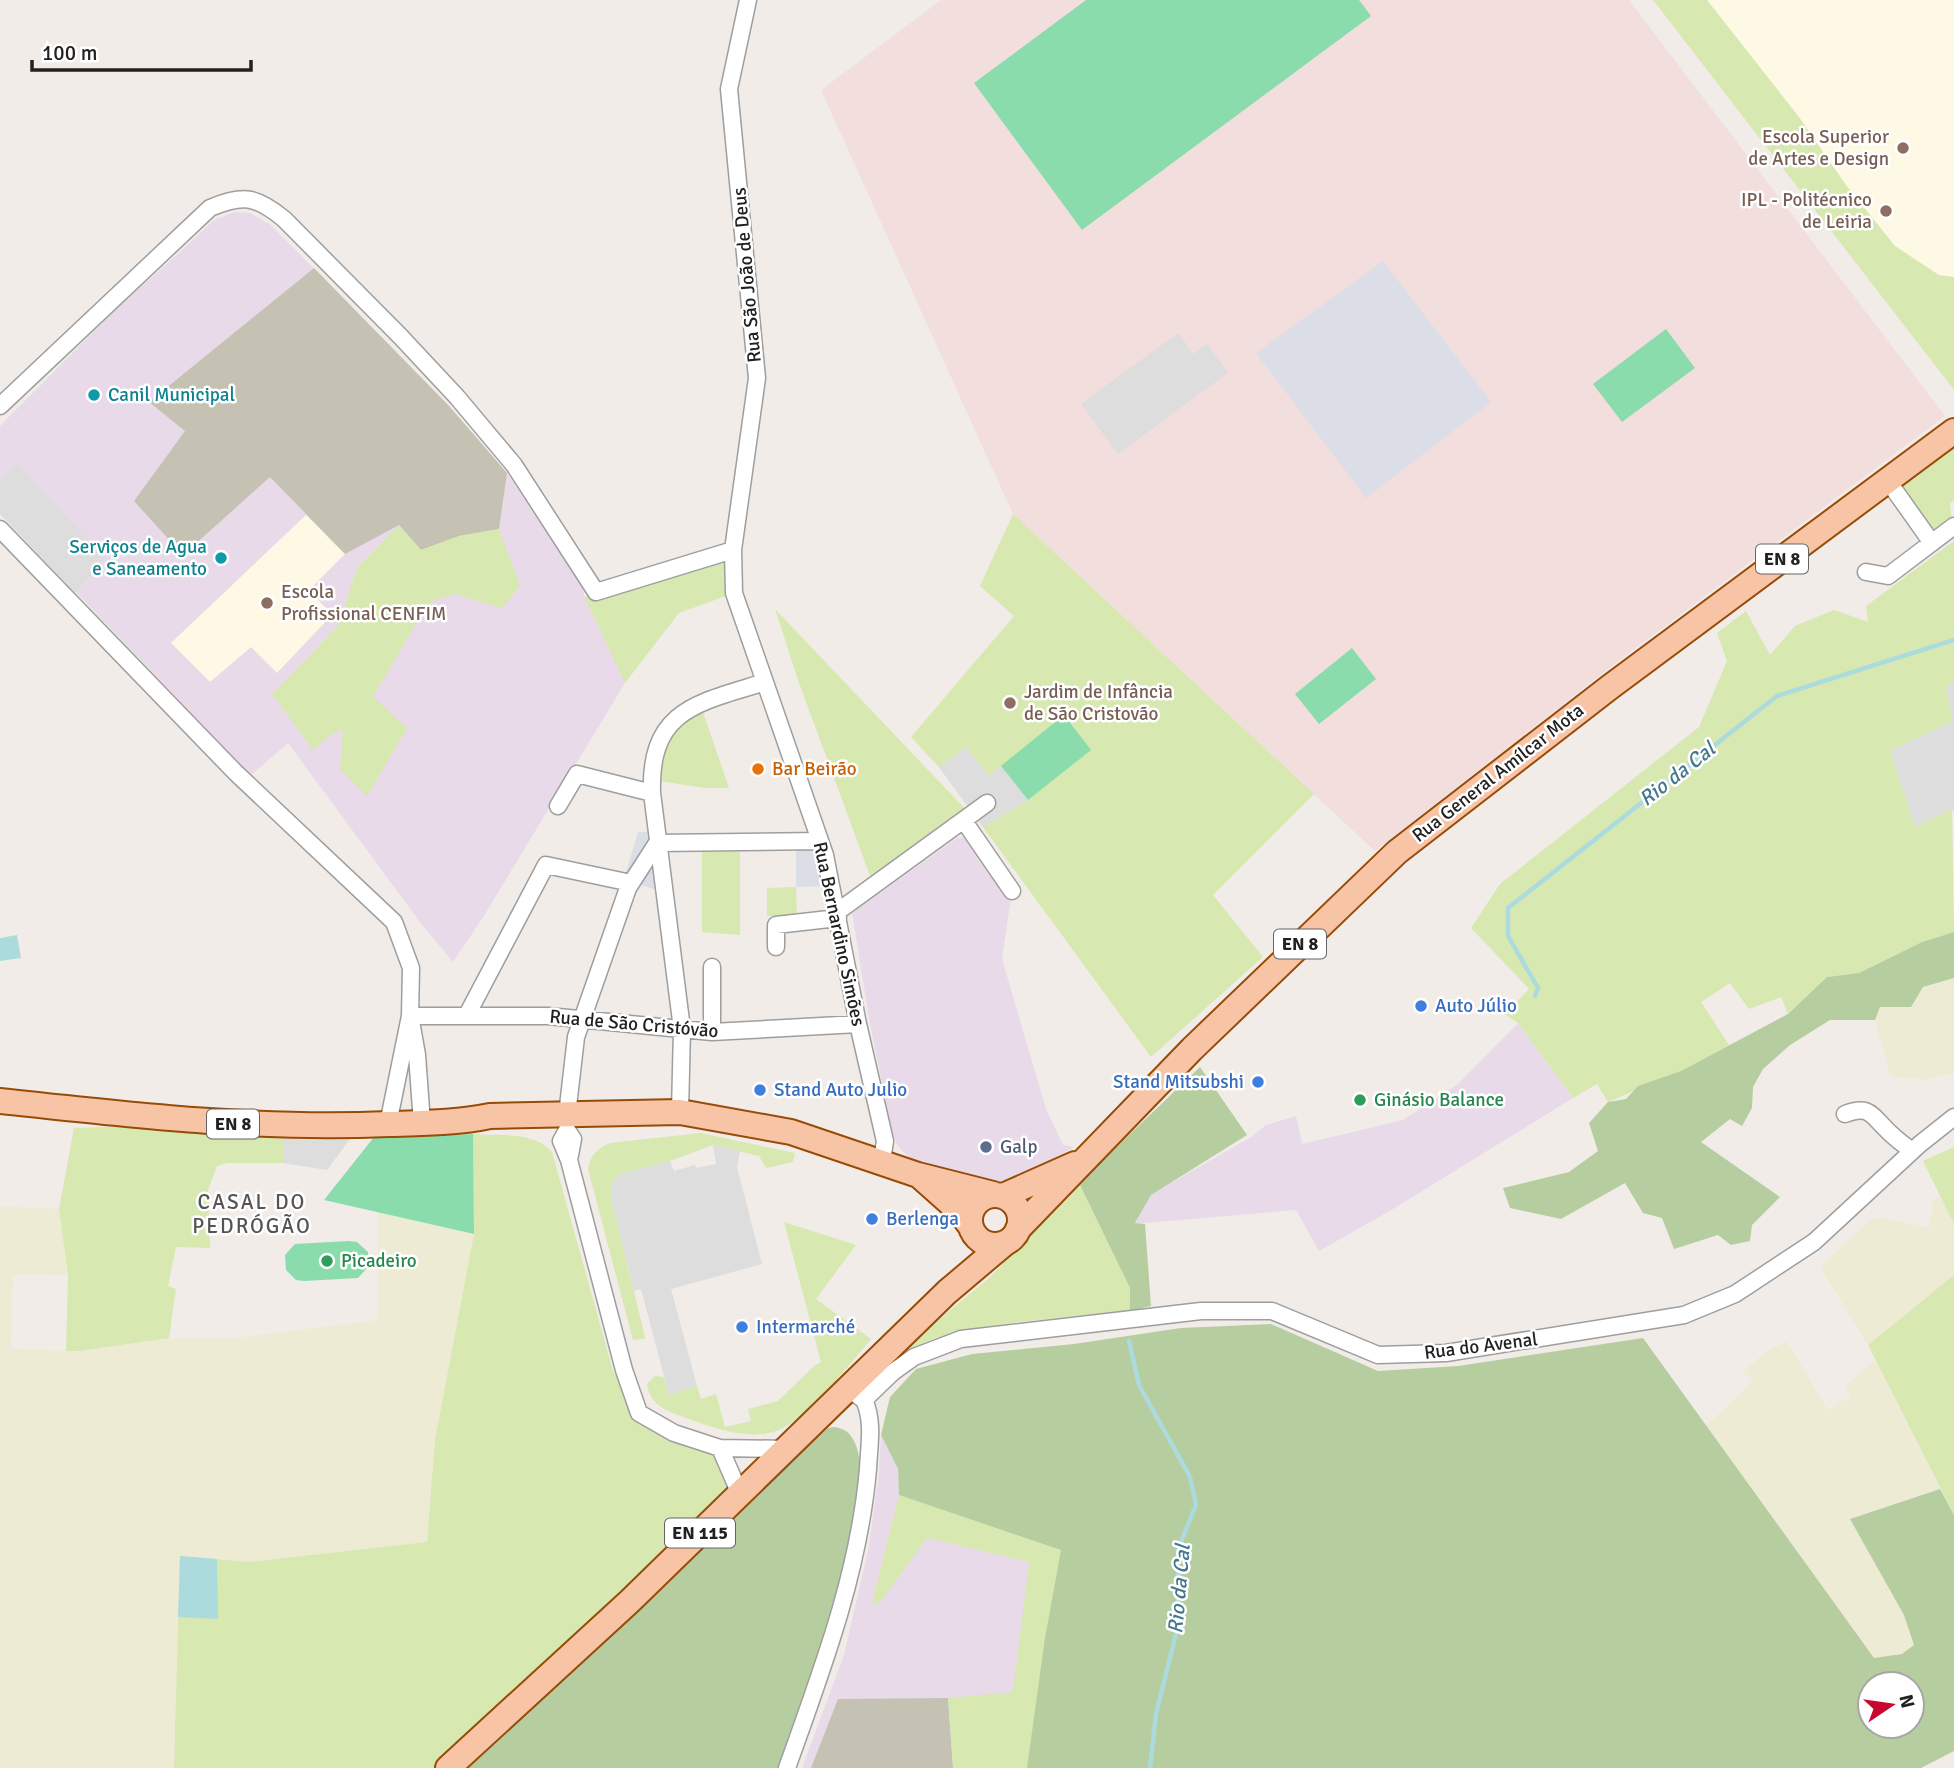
<svg xmlns="http://www.w3.org/2000/svg" width="1954" height="1768" font-family="Signika,sans-serif">
<style>
.industrial{fill:#e9daea}
.education{fill:#fef9e4}
.military{fill:#f2dedc}
.construction{fill:#c5c2b4}
.farmland{fill:#eeebd5}
.grass{fill:#d7e8b1}
.forest{fill:#b6ce9f;fill-rule:evenodd}
.pitch{fill:#8adcac}
.parking{fill:#ddd}
.plaza{fill:#dcdee7}
.water{fill:#abdbdc}
.lines{fill:none;stroke-linecap:round;stroke-linejoin:round}
.stream{stroke:#abdbdc;stroke-width:4.5}
.minor-casing{stroke:#9e9e9e;stroke-width:19}
.primary-casing{stroke:#984b06;stroke-width:28}
.minor{stroke:#fff;stroke-width:16}
.primary{stroke:#f8c4a6;stroke-width:24}
.education-dot{fill:#8d6e63;stroke:#fff;stroke-width:2.5}
.culture-dot{fill:#0f9aa8;stroke:#fff;stroke-width:2.5}
.food-dot{fill:#e8710a;stroke:#fff;stroke-width:2.5}
.shop-dot{fill:#3f7fe0;stroke:#fff;stroke-width:2.5}
.leisure-dot{fill:#2e9e5b;stroke:#fff;stroke-width:2.5}
.service-dot{fill:#5c6f8a;stroke:#fff;stroke-width:2.5}
.labels{text-anchor:middle;dominant-baseline:central;stroke-width:5;stroke-linejoin:round;paint-order:stroke}
.shield{fill:#fff;stroke:#646464;stroke-width:2}
.shield-label{font-size:18px;font-weight:bold;fill:#212121}
.education-label{font-size:19px;fill:#785e54;stroke:#fff;text-anchor:end}
.street-label{font-size:19px;fill:#212121;stroke:#fff}
.culture-label{font-size:19px;fill:#0d838f;stroke:#fff;text-anchor:start}
.food-label{font-size:19px;fill:#c56008;stroke:#fff;text-anchor:start}
.shop-label{font-size:19px;fill:#366cbe;stroke:#fff;text-anchor:start}
.leisure-label{font-size:19px;fill:#27864d;stroke:#fff;text-anchor:start}
.service-label{font-size:19px;fill:#4e5e75;stroke:#fff;text-anchor:start}
.water-label{font-size:21px;font-style:italic;fill:#43788f;stroke:#fff}
.neighbourhood-label{font-size:21px;letter-spacing:2px;fill:#545454;stroke:#fff}
</style>
<rect width="100%" height="100%" fill="#f1ece8"/>
<!-- industrial -->
<path class="industrial" d="M235,212l15,1 21,12 178,181 58,67 76,114 1,10 41,86 -143,236 -29,43 -33,-40 -132,-179 -37,32 -251,-262v-87l118,-119 61,-54 35,-33z
M968,837l44,54 -10,68 44,150 17,36 11,2 -46,28 -28,6 -20,-1 -70,-21 -13,-14 -7,-22 -21,-105 -17,-105 105,-75z
M1518,1023l55,75 -180,111 -74,42 -23,-41 -161,14 15,-29 101,-58 15,-12 30,-9 6,28 101,-24 55,-36z
M881,1435l17,34 1,26 163,55 -35,218h-225l42,-113 25,-109 10,-72z"/>
<!-- education -->
<path class="education" d="M1653,0h301v390l-157,-205z
M306,515l39,39 -36,36 23,25 -55,58 -26,-26 -41,35 -39,-39z"/>
<!-- military -->
<path class="military" d="M941,0h688l316,416 -333,250 -237,185 -362,-337 -192,-424z"/>
<!-- construction -->
<path class="construction" d="M314,268l135,138 58,67 -8,56 -40,7 -38,14 -22,-25 -54,29 -75,-77 -87,78 -49,-54 51,-70 -36,-29z
M948,1698l5,70h-142l27,-69z"/>
<!-- farmland -->
<path class="farmland" d="M1954,978v95l-29,7 -35,-4 -15,-56 5,-13h31l11,-20z
M1940,1196l14,28v51l-86,70 -48,-78 51,-48 13,-1 45,10 4,-27z
M0,1206l59,3 9,66 -55,-1 -2,75 69,2 89,-13h66l143,-18v-109l96,23 -39,206 -8,102 -177,20 -70,-6 -6,212h-174z
M1787,1341l41,69 22,-14 -4,-11 29,-25 65,129 -90,30 54,96 10,30 -12,9 -28,4 -168,-232 47,-45 -11,-10 27,-21z"/>
<!-- grass -->
<path class="grass" d="M1653,0h54l92,117 47,68 49,61 44,29 15,2v113z
M1954,444v56l-4,3 2,20 -16,11 -37,-51z
M1013,514l301,280 -101,101 50,62 -112,100 -212,-290 -28,-30 103,-121 -34,-30z
M399,525l22,25 38,-14 40,-7 21,57 -18,22 -48,-14 -20,6 -13,15 -48,82 34,31 -40,68 -27,-27 3,-40 -11,5 -19,16 -41,-56 66,-68 19,-58z
M1954,541v141l-8,4 7,35 -38,105 37,-17 2,123 -32,10 -63,31 -32,4 -39,37 -7,-17 -32,12 -19,-26 -29,19 28,43 -48,26 -73,31 -11,-18 -24,14 -55,-75 -13,-9 24,-25 -58,-61 29,-44 199,-157 28,-66 -10,-28 29,-22 24,44 25,-29 39,-16 34,12 -2,-16z
M733,550l1,43 -55,20 -54,70 -41,-86z
M775,609l194,204 -97,68 -74,-201z
M703,712l26,76h-24l-46,-7c4,-34 12,-54 44,-69z
M702,852h38v83l-38,-3z
M796,887l1,28 -30,1v-28z
M136,1126l68,7 79,5v25h-56l-10,3 -9,24 2,58 -34,-1 -8,39 8,3 -7,49 -89,13h-14l2,-76 -9,-66 15,-81z
M701,1133l94,20 -2,9 -27,6 -7,-12 -46,-11 -43,16 -52,14 -6,26 33,136 -1,2 -11,1 -45,-171c3,-15 9,-20 22,-26z
M473,1134c27,2 61,-3 79,18l61,219 26,42 81,35 15,43 -297,277h-264l6,-212 70,6 177,-20 8,-102 39,-206z
M1954,1147v77l-31,-63z
M1080,1185l50,103v23l-112,11 -86,17 -25,13 -34,31 20,-26 94,-77z
M784,1222l72,23 -40,54 55,40c-22,26 -62,78 -92,91 -28,11 -63,-1 -90,-11 -19,-7 -39,-12 -42,-35l8,-8 9,1 5,18 28,-9 4,13 15,-5 9,33 26,-6 -3,-12 30,-8 36,-35 7,-4z
M1954,1275v240l-86,-170z
M899,1495l163,55 -35,218h-74l-5,-70 65,-6 16,-130 -102,-24 -48,66 -7,-2z"/>
<!-- forest -->
<path class="forest" d="M1954,932v46l-31,9 -12,20h-31l-5,13h-45l-40,25 -27,24 -10,18 -1,21 -10,18 -12,-7 -29,23 79,55 -28,28 -2,16 -19,4 -13,-10 -44,14 -12,-31 -19,-5 -18,-30 -64,36 -51,-11 -7,-20 66,-16 29,-21 -9,-28 19,-21 18,-3 12,-13 43,-15 107,-57 39,-37 32,-4 63,-31z
M1200,1067l47,68 -96,60 -16,28 10,1 6,82 -21,5v-23l-50,-103 29,-31z
M1271,1324l107,47 80,-5 185,-28 231,320 28,-4 12,-9 -10,-30 -54,-96 90,-30 14,26v236l-33,17h-894l18,-130 16,-88 -162,-55 -1,-26 -17,-34 9,-38 26,-28 56,-15 102,-10 107,-16zM1870,1684h42v42h-42z
M834,1427c78,7 -40,300 -56,341h-318l155,-148 213,-192z"/>
<!-- pitch -->
<path class="pitch" d="M1086,0h273l12,16 -289,214 -108,-147z
M1666,329l29,39 -73,54 -29,-38z
M1352,648l24,31 -57,45 -24,-30z
M1064,715l27,35 -63,50 -27,-34z
M473,1134l1,100 -150,-34 50,-63z
M349,1241l8,1 11,10v15l-10,11 -54,3 -8,-1 -10,-10 -1,-15 10,-11z"/>
<!-- parking -->
<path class="parking" d="M1178,333l15,21 14,-10 21,29 -110,81 -37,-50z
M18,464l87,95 -30,34 -75,-79v-34z
M1954,682v131l-2,-4 -37,18 -25,-76 63,-30 -7,-35z
M966,747l23,29 12,-10 27,34 -45,27 -44,-60z
M283,1138l67,1 -23,31 -44,-7z
M713,1145l27,6 -3,16 25,97 -91,25 26,97 -28,9 -28,-106 -7,2 -22,-90v-17l6,-9 52,-14 4,10 21,-6 1,3 20,-4z"/>
<!-- plaza -->
<path class="plaza" d="M1383,261l108,141 -125,96 -110,-145z
M665,831l7,64 -33,-11 -17,1 16,-53z
M796,841h24l11,45 -35,1z"/>
<!-- water -->
<path class="water" d="M17,935l4,23 -21,3v-23z
M180,1556l37,3 1,60 -40,-2z"/>
<g class="lines">
<!-- stream -->
<path class="stream" d="M1535,996l3,-8 -30,-52v-28l269,-212 177,-56
M1129,1341l10,44 51,92 6,28 -18,44v77l-22,88 -6,54"/>
<!-- minor casing -->
<g class="minor-casing">
<path id="minor" d="M748,0l-19,89 28,289 -24,172 1,43 91,262 33,169 27,117 -3,20
M0,406l210,-198c33,-14 46,-12 74,11l116,117 57,61 57,68 82,127 137,-42
M1888,481l44,62
M0,529l236,244 158,149 17,46 -1,48 -22,108
M1866,572l22,4 66,-50
M558,806l19,-32 75,19
M964,821l48,70
M657,843l163,-2
M837,912l150,-109
M776,947v-22l62,-7
M712,967v65
M467,1015l79,-150 85,18
M410,1016h138l164,16 146,-8
M411,1021l6,34 5,68
M680,1112l2,-83 -30,-236c-3,-84 46,-90 113,-111
M1845,1114c23,-9 26,0 40,14 8,9 18,16 27,23
M567,1115l9,-78 52,-149 29,-45
M569,1160l4,-21 -6,-9 -6,11 8,19 55,210 15,43 35,20 46,15 68,1
M847,1388l17,12 29,-28 21,-15 47,-18 240,-28h71l106,44 68,-2 238,-38 51,-21 79,-52 106,-98 34,-27
M720,1448l20,46
M787,1768c35,-98 72,-195 81,-299 1,-23 6,-48 -4,-69"/>
</g>
<!-- primary casing -->
<g class="primary-casing">
<path id="primary" d="M0,1101c130,14 257,29 389,23 34,-1 68,-1 101,-8l190,-4 111,20 127,43 75,19
M922,1178l36,32 11,14
M970 1220a25 25 0 1 1 50 0a25 25 0 1 1-50 0Z
M1003,1196l72,-32
M1018,1229l174,-180 205,-197 213,-165 344,-256
M448,1768l182,-167 317,-309 58,-49"/>
</g>
<!-- minor -->
<use href="#minor" class="minor"/>
<!-- primary -->
<use href="#primary" class="primary"/>
</g>
<!-- markers -->
<g class="education-dot">
<circle cx="1903" cy="148" r="7"/>
<circle cx="1886" cy="211" r="7"/>
<circle cx="267" cy="603" r="7"/>
<circle cx="1010" cy="703" r="7"/>
</g>
<g class="culture-dot">
<circle cx="94" cy="395" r="7"/>
<circle cx="221" cy="558" r="7"/>
</g>
<circle class="food-dot" cx="758" cy="769" r="7"/>
<g class="shop-dot">
<circle cx="1421" cy="1006" r="7"/>
<circle cx="1258" cy="1082" r="7"/>
<circle cx="760" cy="1090" r="7"/>
<circle cx="872" cy="1219" r="7"/>
<circle cx="742" cy="1327" r="7"/>
</g>
<g class="leisure-dot">
<circle cx="1360" cy="1100" r="7"/>
<circle cx="327" cy="1261" r="7"/>
</g>
<circle class="service-dot" cx="986" cy="1147" r="7"/>
<g class="labels">
<!-- shield labels -->
<g class="shield">
<rect x="1756" y="544.5" width="52" height="29" rx="5"/>
<rect x="1274" y="929.5" width="52" height="29" rx="5"/>
<rect x="207" y="1109.5" width="52" height="29" rx="5"/>
<rect x="665" y="1518.5" width="70" height="29" rx="5"/>
</g>
<g class="shield-label">
<text x="1782" y="559">EN 8</text>
<text x="1300" y="944">EN 8</text>
<text x="233" y="1124">EN 8</text>
<text x="700" y="1533">EN 115</text>
</g>
<!-- education labels -->
<g class="education-label">
<text x="1889" y="137">Escola Superior<tspan x="1889" dy="22">de Artes e Design</tspan></text>
<text x="1872" y="200">IPL - Politécnico<tspan x="1872" dy="22">de Leiria</tspan></text>
<text x="281" y="592" text-anchor="start">Escola<tspan x="281" dy="22">Profissional CENFIM</tspan></text>
<text x="1024" y="692" text-anchor="start">Jardim de Infância<tspan x="1024" dy="22">de São Cristovão</tspan></text>
</g>
<!-- street labels -->
<g class="street-label">
<text transform="translate(747 275) rotate(-95)">Rua São João de Deus</text>
<text transform="translate(1498 773) rotate(-38)">Rua General Amílcar Mota</text>
<text transform="translate(839 934) rotate(78)">Rua Bernardino Simões</text>
<text transform="translate(634 1024) rotate(5)">Rua de São Cristóvão</text>
<text transform="translate(1481 1346) rotate(-7)">Rua do Avenal</text>
</g>
<!-- culture labels -->
<g class="culture-label">
<text x="108" y="395">Canil Municipal</text>
<text x="207" y="547" text-anchor="end">Serviços de Agua<tspan x="207" dy="22">e Saneamento</tspan></text>
</g>
<!-- food labels -->
<g class="food-label">
<text x="772" y="769">Bar Beirão</text>
</g>
<!-- shop labels -->
<g class="shop-label">
<text x="1435" y="1006">Auto Júlio</text>
<text x="1244" y="1082" text-anchor="end">Stand Mitsubshi</text>
<text x="774" y="1090">Stand Auto Julio</text>
<text x="886" y="1219">Berlenga</text>
<text x="756" y="1327">Intermarché</text>
</g>
<!-- leisure labels -->
<g class="leisure-label">
<text x="1374" y="1100">Ginásio Balance</text>
<text x="341" y="1261">Picadeiro</text>
</g>
<!-- service labels -->
<g class="service-label">
<text x="1000" y="1147">Galp</text>
</g>
<!-- water labels -->
<g class="water-label">
<text transform="translate(1677 774) rotate(-38)">Rio da Cal</text>
<text transform="translate(1179 1589) rotate(-85)">Rio da Cal</text>
</g>
<!-- neighbourhood labels -->
<g class="neighbourhood-label">
<text x="252" y="1202">CASAL DO<tspan x="252" dy="24">PEDRÓGÃO</tspan></text>
</g>
</g>
<!-- north arrow -->
<g transform="translate(1891 1705) rotate(77)"><circle r="33" fill="#ffffff" stroke="#a6a6a6" stroke-width="2"/>
<path d="M0-5L12 26L0 18L-12 26Z" fill="#ca082f"/>
<text y="-10" font-size="19" font-weight="bold" text-anchor="middle" fill="#212121">N</text>
</g>
<!-- scale -->
<path d="M32 60v10h219v-10" fill="none" stroke="#212121" stroke-width="3.5"/>
<text x="42" y="60" font-size="21" fill="#212121" stroke="#ffffff" stroke-width="5" paint-order="stroke">100 m</text>
</svg>
